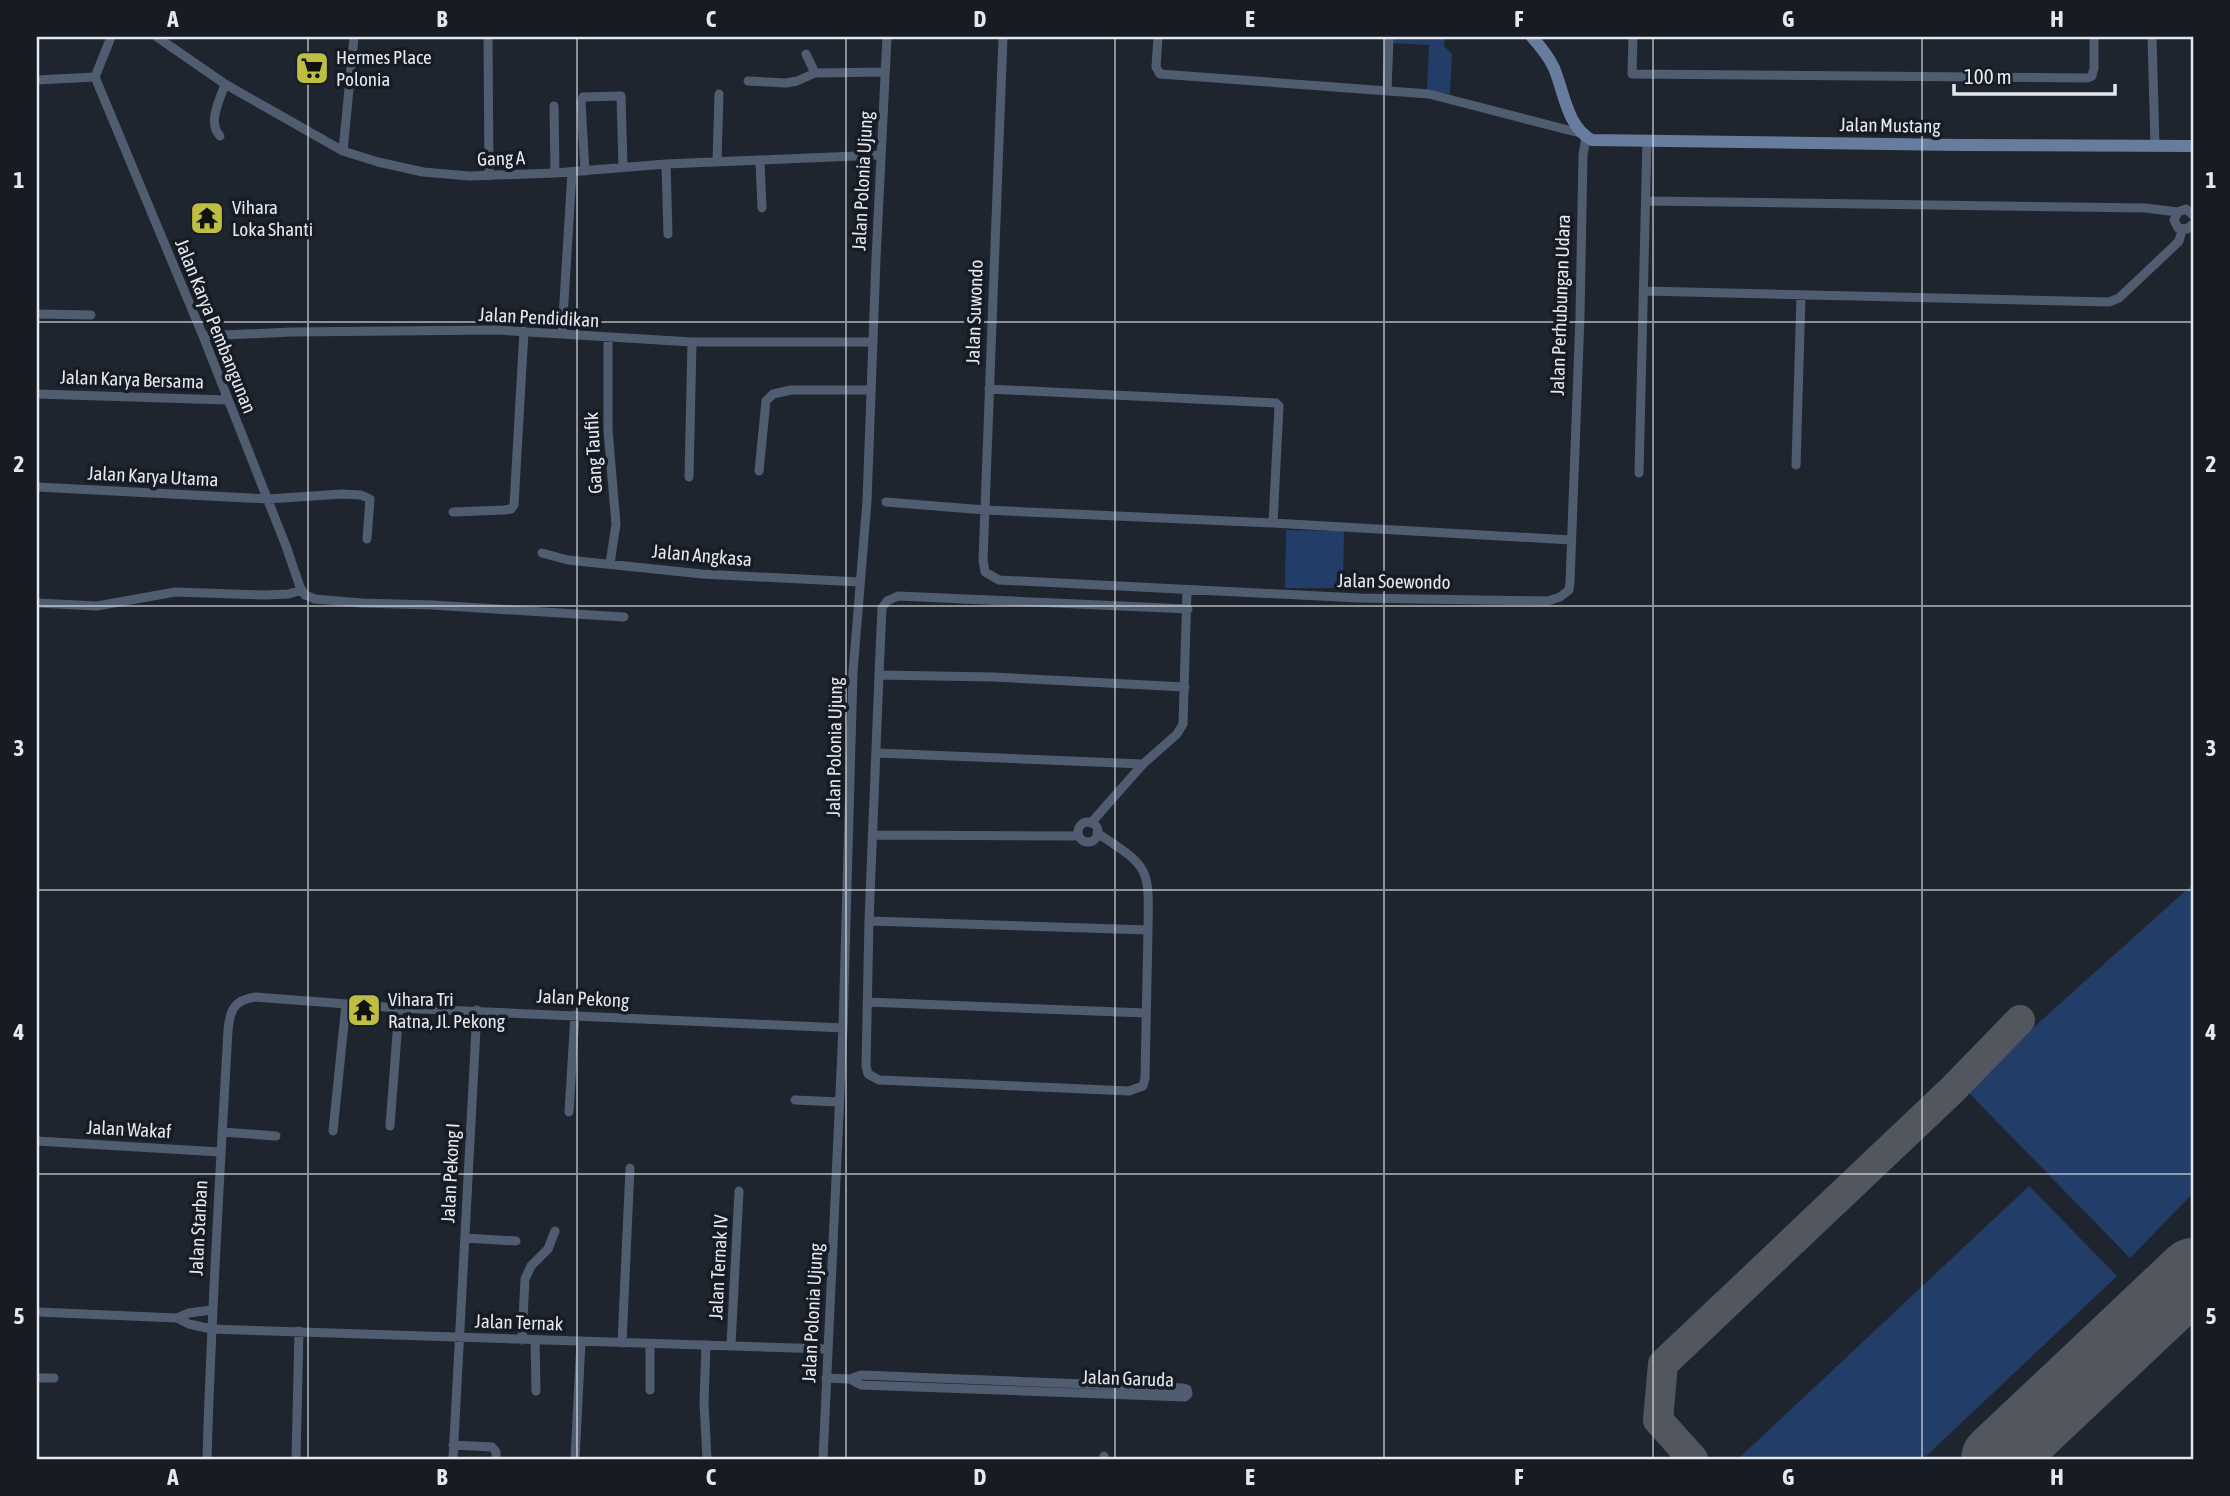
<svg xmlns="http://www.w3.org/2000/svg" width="2230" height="1496" font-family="'Asap Condensed',sans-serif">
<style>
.green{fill:#223e68}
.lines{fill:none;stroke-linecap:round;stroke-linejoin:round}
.taxiway{stroke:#52575f;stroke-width:30}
.runway{stroke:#52575f;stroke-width:72}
.street{stroke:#505d71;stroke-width:9}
.secondary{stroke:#687d9d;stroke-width:12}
.grid{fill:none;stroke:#e5e9ef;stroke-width:2;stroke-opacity:0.55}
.labels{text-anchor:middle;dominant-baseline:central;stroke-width:7;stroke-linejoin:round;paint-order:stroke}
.poi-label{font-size:19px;fill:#e5e9ef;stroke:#161b24;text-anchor:start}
.street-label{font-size:19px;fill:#e5e9ef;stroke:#161b24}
.neatline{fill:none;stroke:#e5e9ef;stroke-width:2.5}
.grid-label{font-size:23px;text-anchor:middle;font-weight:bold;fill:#e5e9ef}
</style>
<rect width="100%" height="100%" fill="#1f252e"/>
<!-- green -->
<path class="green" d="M1391,37h54l-1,9 8,8 -2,40 -23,-3 2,-46 -38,-2z
M1286,530l58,1 -1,57h-58z
M2193,884v309l-63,65 -165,-169z
M2029,1186l88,90 -194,183h-185z"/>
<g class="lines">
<!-- taxiway -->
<path class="taxiway" d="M1693,1459l-35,-39 5,-56 289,-274 68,-70"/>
<!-- runway -->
<path class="runway" d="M1997,1459l196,-185"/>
<!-- street -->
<path class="street" d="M157,37l68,47 118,67 35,11 45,10 46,4 86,-3 111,-9 214,-9
M488,37l1,139
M1003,37l-20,523 2,12 14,8 360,18 189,3 12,-4 9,-7 1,-8 10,-266 3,-161 3,-18
M1158,37l-2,30 4,7 269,20 151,39
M1633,37l-1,37 456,4 4,-2 2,-8v-31
M2152,37l3,109
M806,54l9,19
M95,77l108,259 83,210 14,41 5,8 10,4 47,4 70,2 192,12
M37,80l58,-3 16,-40
M748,81l38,2 11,-2 18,-8 70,-1
M1387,91l2,-54
M554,106l1,67
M220,136c-13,-14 0,-36 5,-52
M343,151l11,-114
M717,161l2,-67
M760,161l2,47
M666,164l2,70
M585,171l-4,-68 2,-6 38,-1 2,70
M1647,201l498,7 33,4 8,-3 7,6
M2178,212l-4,8 4,8 9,1 6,-5
M1644,291l465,11 10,-4 55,-52 5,-5 3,-11
M37,314l54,1
M562,334l10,-162
M203,336l88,-4 206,-2 195,12h181
M608,338v92l8,94 -6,40
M989,389l287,14 3,3 -6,117
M37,394l190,6
M1796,465l5,-169
M759,471l7,-70 7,-7 18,-4h80
M1639,473l8,-333
M689,477l3,-135
M37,487l231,12 74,-5 19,1 9,4 -3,40
M886,502l99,8 288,13 298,17
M453,512l51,-2 7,-1 3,-4 10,-174
M542,553l26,7 134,14 158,8
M37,603l60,3 78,-14 90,3 24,-1 12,-4
M1185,687l-192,-10 -114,-2 3,-67 5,-7 11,-5 290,13
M877,753l266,11
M1078 832a10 10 0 1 1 20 0a10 10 0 1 1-20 0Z
M1091,823l52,-59 34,-30 6,-10 4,-134
M1097,833c54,35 52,35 51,97
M872,835l207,1
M869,921l279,9 -3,148 -2,8 -14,5 -250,-11 -11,-6 -2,-8 3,-145 10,-246
M867,1002l278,11
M795,1100l44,2
M569,1112l6,-97
M390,1126l9,-118
M333,1131l13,-127
M222,1132l54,4
M37,1141l183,11
M465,1238l51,3
M211,1310l-22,3 -12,5 12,6 22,5 616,20
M37,1312l140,6
M522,1340l3,-61 6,-13 17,-17 7,-18
M535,1340l1,51
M622,1343l8,-175
M650,1344v46
M706,1345l-2,58 3,56
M731,1345l8,-154
M37,1378h17
M826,1378l24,1 11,-4 322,13 4,1 1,5 -3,3 -324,-12 -11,-6
M453,1445l39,2 4,5v7
M207,1459c4,-143 13,-286 21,-429 2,-20 6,-30 27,-33l144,11 444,20
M296,1459l3,-128
M453,1459l24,-449
M575,1459l6,-118
M823,1459l20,-431 10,-356 14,-171 9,-242 11,-222
M1104,1459v-3"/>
<!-- secondary -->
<path class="secondary" d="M1532,37c8,9 17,20 22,31 10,24 13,59 38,72l369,5 232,1"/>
</g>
<!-- grid -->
<path class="grid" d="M308,37v1422M577,37v1422M846,37v1422M1115,37v1422M1384,37v1422M1653,37v1422M1922,37v1422M37,322h2156M37,606h2156M37,890h2156M37,1174h2156"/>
<!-- icons -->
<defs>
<g id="supermarket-square" transform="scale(1.75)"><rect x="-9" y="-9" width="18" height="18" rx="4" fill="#bebf42" stroke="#161b24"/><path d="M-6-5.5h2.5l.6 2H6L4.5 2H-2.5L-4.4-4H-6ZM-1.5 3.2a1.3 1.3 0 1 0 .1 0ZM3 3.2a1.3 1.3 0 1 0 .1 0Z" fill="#111"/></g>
<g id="temple-square" transform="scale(1.75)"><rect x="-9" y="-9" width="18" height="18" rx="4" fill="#bebf42" stroke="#161b24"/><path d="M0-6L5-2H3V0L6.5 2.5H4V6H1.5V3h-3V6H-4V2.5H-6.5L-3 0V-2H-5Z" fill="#111"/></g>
</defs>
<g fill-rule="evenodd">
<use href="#supermarket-square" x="312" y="68"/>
<use href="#temple-square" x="207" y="218"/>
<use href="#temple-square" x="364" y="1010"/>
</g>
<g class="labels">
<!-- poi labels -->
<g class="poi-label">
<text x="336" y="57">Hermes Place<tspan x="336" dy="22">Polonia</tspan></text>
<text x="232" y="207">Vihara<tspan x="232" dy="22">Loka Shanti</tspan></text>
<text x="388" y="999">Vihara Tri<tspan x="388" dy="22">Ratna, Jl. Pekong</tspan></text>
</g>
<!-- street labels -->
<g class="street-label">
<text transform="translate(1890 125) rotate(1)">Jalan Mustang</text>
<text transform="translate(501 158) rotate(-2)">Gang A</text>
<text transform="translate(862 181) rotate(-87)">Jalan Polonia Ujung</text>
<text transform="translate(1560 305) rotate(-88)">Jalan Perhubungan Udara</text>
<text transform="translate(974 312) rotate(-88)">Jalan Suwondo</text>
<text transform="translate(539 317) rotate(3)">Jalan Pendidikan</text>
<text transform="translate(216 326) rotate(68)">Jalan Karya Pembangunan</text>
<text transform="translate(132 379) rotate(2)">Jalan Karya Bersama</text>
<text transform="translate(593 453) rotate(-93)">Gang Taufik</text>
<text transform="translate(153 476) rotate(3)">Jalan Karya Utama</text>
<text transform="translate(702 555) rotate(5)">Jalan Angkasa</text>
<text transform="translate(1394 581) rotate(1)">Jalan Soewondo</text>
<text transform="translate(834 747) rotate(-89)">Jalan Polonia Ujung</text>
<text transform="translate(583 998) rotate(3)">Jalan Pekong</text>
<text transform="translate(129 1129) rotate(3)">Jalan Wakaf</text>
<text transform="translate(450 1173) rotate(-87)">Jalan Pekong I</text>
<text transform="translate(198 1228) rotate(-87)">Jalan Starban</text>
<text transform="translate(718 1267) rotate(-87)">Jalan Ternak IV</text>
<text transform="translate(812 1313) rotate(-87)">Jalan Polonia Ujung</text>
<text transform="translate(519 1322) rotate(2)">Jalan Ternak</text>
<text transform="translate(1128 1378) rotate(2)">Jalan Garuda</text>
</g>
</g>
<!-- border -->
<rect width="2230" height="1496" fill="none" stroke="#161b24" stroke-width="77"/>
<!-- scale -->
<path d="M1954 84v10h161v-10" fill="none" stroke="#e5e9ef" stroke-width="3.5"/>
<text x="1964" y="84" font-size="21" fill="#e5e9ef" stroke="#161b24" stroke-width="5" paint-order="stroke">100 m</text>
<rect x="38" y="38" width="2154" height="1420" class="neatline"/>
<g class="grid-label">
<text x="173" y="27">A</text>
<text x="442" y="27">B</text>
<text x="711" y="27">C</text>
<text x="980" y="27">D</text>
<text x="1250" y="27">E</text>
<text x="1519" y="27">F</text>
<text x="1788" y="27">G</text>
<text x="2057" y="27">H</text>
<text x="19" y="188">1</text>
<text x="2211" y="188">1</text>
<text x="19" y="472">2</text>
<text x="2211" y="472">2</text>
<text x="19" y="756">3</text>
<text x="2211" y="756">3</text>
<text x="19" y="1040">4</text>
<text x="2211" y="1040">4</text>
<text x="19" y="1324">5</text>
<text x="2211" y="1324">5</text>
<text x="173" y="1485">A</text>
<text x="442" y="1485">B</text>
<text x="711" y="1485">C</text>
<text x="980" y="1485">D</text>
<text x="1250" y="1485">E</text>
<text x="1519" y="1485">F</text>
<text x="1788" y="1485">G</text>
<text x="2057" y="1485">H</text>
</g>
</svg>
